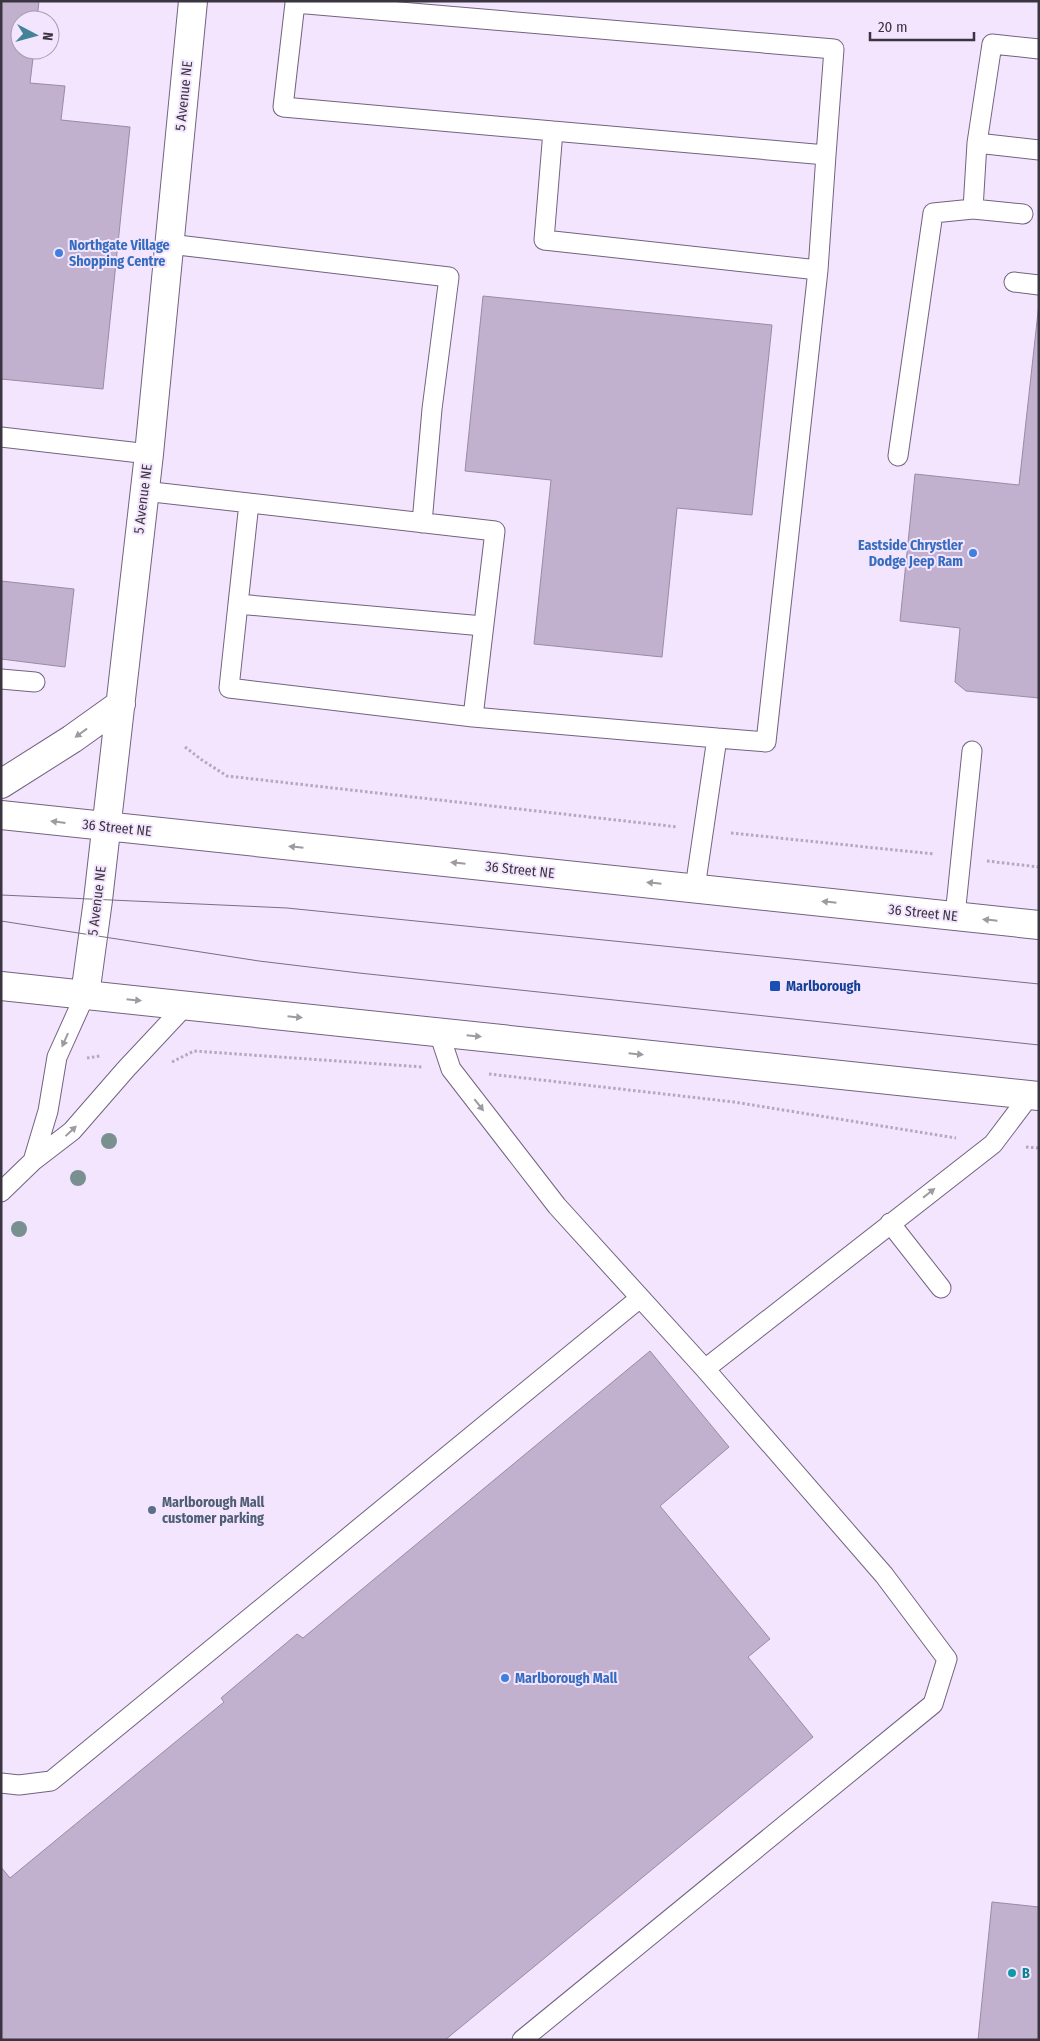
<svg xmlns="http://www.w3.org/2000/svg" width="1040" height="2041" font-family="'Fira Sans Condensed',sans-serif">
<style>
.building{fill:#c1b0ce;stroke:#9a8aa7}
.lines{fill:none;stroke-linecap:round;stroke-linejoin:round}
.lane-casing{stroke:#72637e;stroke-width:21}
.secondary-casing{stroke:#72637e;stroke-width:30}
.path{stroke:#b4a8bd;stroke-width:3;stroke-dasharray:2.5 2.5;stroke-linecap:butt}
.lane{stroke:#fff;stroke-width:19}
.secondary{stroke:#fff;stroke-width:28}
.tram{stroke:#786f80;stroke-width:1}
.tree{fill:#789190}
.oneway{fill:#9d9aa0}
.shop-dot{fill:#3f7fe0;stroke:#f3e5fe;stroke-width:2}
.transit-dot{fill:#1a4fb4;stroke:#f3e5fe;stroke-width:2}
.service-dot{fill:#5c6f8a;stroke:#f3e5fe;stroke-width:2}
.culture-dot{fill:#0f9aa8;stroke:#f3e5fe;stroke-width:2}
.labels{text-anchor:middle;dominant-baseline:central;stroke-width:4;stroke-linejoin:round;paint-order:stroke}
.street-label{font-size:14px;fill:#3b3441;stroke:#f3e5fe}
.shop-label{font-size:14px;font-weight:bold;fill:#366cbe;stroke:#f3e5fe;text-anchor:start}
.transit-label{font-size:14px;font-weight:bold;fill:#164399;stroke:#f3e5fe;text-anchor:start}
.service-label{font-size:14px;font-weight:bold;fill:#4e5e75;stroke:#f3e5fe;text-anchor:start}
.culture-label{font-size:14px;font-weight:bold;fill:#0d838f;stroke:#f3e5fe;text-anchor:start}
</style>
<rect width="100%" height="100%" fill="#f3e5fe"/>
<!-- building -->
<path class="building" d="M1,1h38l-2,19h-17v30h14l-4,33 35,3 -4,34 69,7 -27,262 -102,-10z
M483,296l289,29 -20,190 -75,-7 -15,149 -128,-13 17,-164 -86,-9z
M1039,303v395l-73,-7 -11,-9 5,-54 -60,-7 15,-147 104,11z
M1,581l73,8 -9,78 -64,-8z
M650,1351l79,96 -69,59 110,133 -22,18 65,80 -368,303h-444v-173l9,11 214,-176 -3,-4 76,-64 6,4z
M992,1902l47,5v133h-61z"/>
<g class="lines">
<!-- lane casing -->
<g class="lane-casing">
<path id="lane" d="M553,131l-270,-24 12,-104 539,46 -8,106
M977,143l62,7
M973,209l4,-66 15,-99 47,5
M169,244l280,33 -17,132 -10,114
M1014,282l25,3
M1,437l148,17
M898,456l35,-243 40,-4 50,5
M144,491l351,40 -22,186 -244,-29 9,-84 245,22
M238,604l11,-101
M1,679l34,3
M473,717l244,21 -22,150
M717,738l49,4 52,-472 -274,-30 9,-109 273,24 -8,115
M955,916l17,-165
M439,1033l12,36 106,137 148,163 179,206 63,84 -14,45 -411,336
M33,1161l15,-50 9,-54 28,-62
M1,1192l32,-31 39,-30 54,-62 59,-63
M890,1223l51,65
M705,1369l288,-225 37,-49
M1,1783l18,2 32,-4c195,-162 394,-321 589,-483"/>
</g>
<!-- secondary casing -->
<g class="secondary-casing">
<path id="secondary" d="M1,784l71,-45 49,-35
M1,815l1038,110
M1,986l1038,110
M85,995l13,-95 51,-446 44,-453"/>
</g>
<!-- path -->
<path class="path" d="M185,747l17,13 25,16 451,51
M731,833l203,21
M987,861l52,6
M87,1058l13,-2
M172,1062l22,-11 229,16
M489,1074l245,28 222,36
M1026,1147l13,1"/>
<!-- lane -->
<use href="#lane" class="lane"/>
<!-- secondary -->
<use href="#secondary" class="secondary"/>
<!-- tram -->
<path class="tram" d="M1,895l286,13 752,76
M1,921l258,40 100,12 680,72"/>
</g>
<!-- trees -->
<g class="tree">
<circle cx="109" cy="1141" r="8"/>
<circle cx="78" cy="1178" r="8"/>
<circle cx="19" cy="1229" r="8"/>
</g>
<!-- one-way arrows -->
<defs><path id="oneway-solid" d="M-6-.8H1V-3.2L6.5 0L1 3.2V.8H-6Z" transform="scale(1.25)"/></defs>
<g class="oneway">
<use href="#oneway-solid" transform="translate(81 733) rotate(144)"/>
<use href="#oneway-solid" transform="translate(58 822) rotate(-173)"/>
<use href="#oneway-solid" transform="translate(296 847) rotate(-174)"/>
<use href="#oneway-solid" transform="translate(458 863) rotate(-174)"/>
<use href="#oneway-solid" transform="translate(654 883) rotate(-174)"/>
<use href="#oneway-solid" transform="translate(829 902) rotate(-174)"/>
<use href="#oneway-solid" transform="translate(990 920) rotate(-174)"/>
<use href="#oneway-solid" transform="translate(134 1000) rotate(6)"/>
<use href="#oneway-solid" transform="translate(295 1017) rotate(6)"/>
<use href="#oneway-solid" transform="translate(474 1036) rotate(6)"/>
<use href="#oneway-solid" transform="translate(65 1040) rotate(114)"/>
<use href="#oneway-solid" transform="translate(636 1054) rotate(6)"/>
<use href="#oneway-solid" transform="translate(479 1105) rotate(52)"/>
<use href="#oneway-solid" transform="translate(71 1131) rotate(-43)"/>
<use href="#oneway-solid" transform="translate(929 1193) rotate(-38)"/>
</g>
<!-- markers -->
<g class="shop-dot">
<circle cx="59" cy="253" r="5"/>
<circle cx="973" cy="553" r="5"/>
<circle cx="505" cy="1678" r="5"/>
</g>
<rect class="transit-dot" x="769" y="980" width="12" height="12" rx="2.5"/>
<circle class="service-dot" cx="152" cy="1510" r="5"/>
<circle class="culture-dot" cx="1012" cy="1973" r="5"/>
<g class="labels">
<!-- street labels -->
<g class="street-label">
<text transform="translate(184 96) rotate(-84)">5 Avenue NE</text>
<text transform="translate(143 499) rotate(-83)">5 Avenue NE</text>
<text transform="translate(117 828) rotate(6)">36 Street NE</text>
<text transform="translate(520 870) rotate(6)">36 Street NE</text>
<text transform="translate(97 901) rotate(-83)">5 Avenue NE</text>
<text transform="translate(923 913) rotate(6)">36 Street NE</text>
</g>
<!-- shop labels -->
<g class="shop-label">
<text x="69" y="245">Northgate Village<tspan x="69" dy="16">Shopping Centre</tspan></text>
<text x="963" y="545" text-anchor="end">Eastside Chrystler<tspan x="963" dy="16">Dodge Jeep Ram</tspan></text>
<text x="515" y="1678">Marlborough Mall</text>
</g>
<!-- transit labels -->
<g class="transit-label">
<text x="786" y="986">Marlborough</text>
</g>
<!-- service labels -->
<g class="service-label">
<text x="162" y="1502">Marlborough Mall<tspan x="162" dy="16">customer parking</tspan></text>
</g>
<!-- culture labels -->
<g class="culture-label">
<text x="1022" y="1973">B</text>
</g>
</g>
<!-- border -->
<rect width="1040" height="2041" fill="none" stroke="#3b3441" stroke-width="5"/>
<!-- north arrow -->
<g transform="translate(35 35) rotate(96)"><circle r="24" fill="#f3e5fe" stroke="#a99eb2"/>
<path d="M0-4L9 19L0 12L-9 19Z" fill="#448298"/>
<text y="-8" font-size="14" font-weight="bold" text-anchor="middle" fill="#3b3441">N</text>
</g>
<!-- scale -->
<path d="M870 32v8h104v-8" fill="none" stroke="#3b3441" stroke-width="2.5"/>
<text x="878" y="32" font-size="15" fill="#3b3441" stroke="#f3e5fe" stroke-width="4" paint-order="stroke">20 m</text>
</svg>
